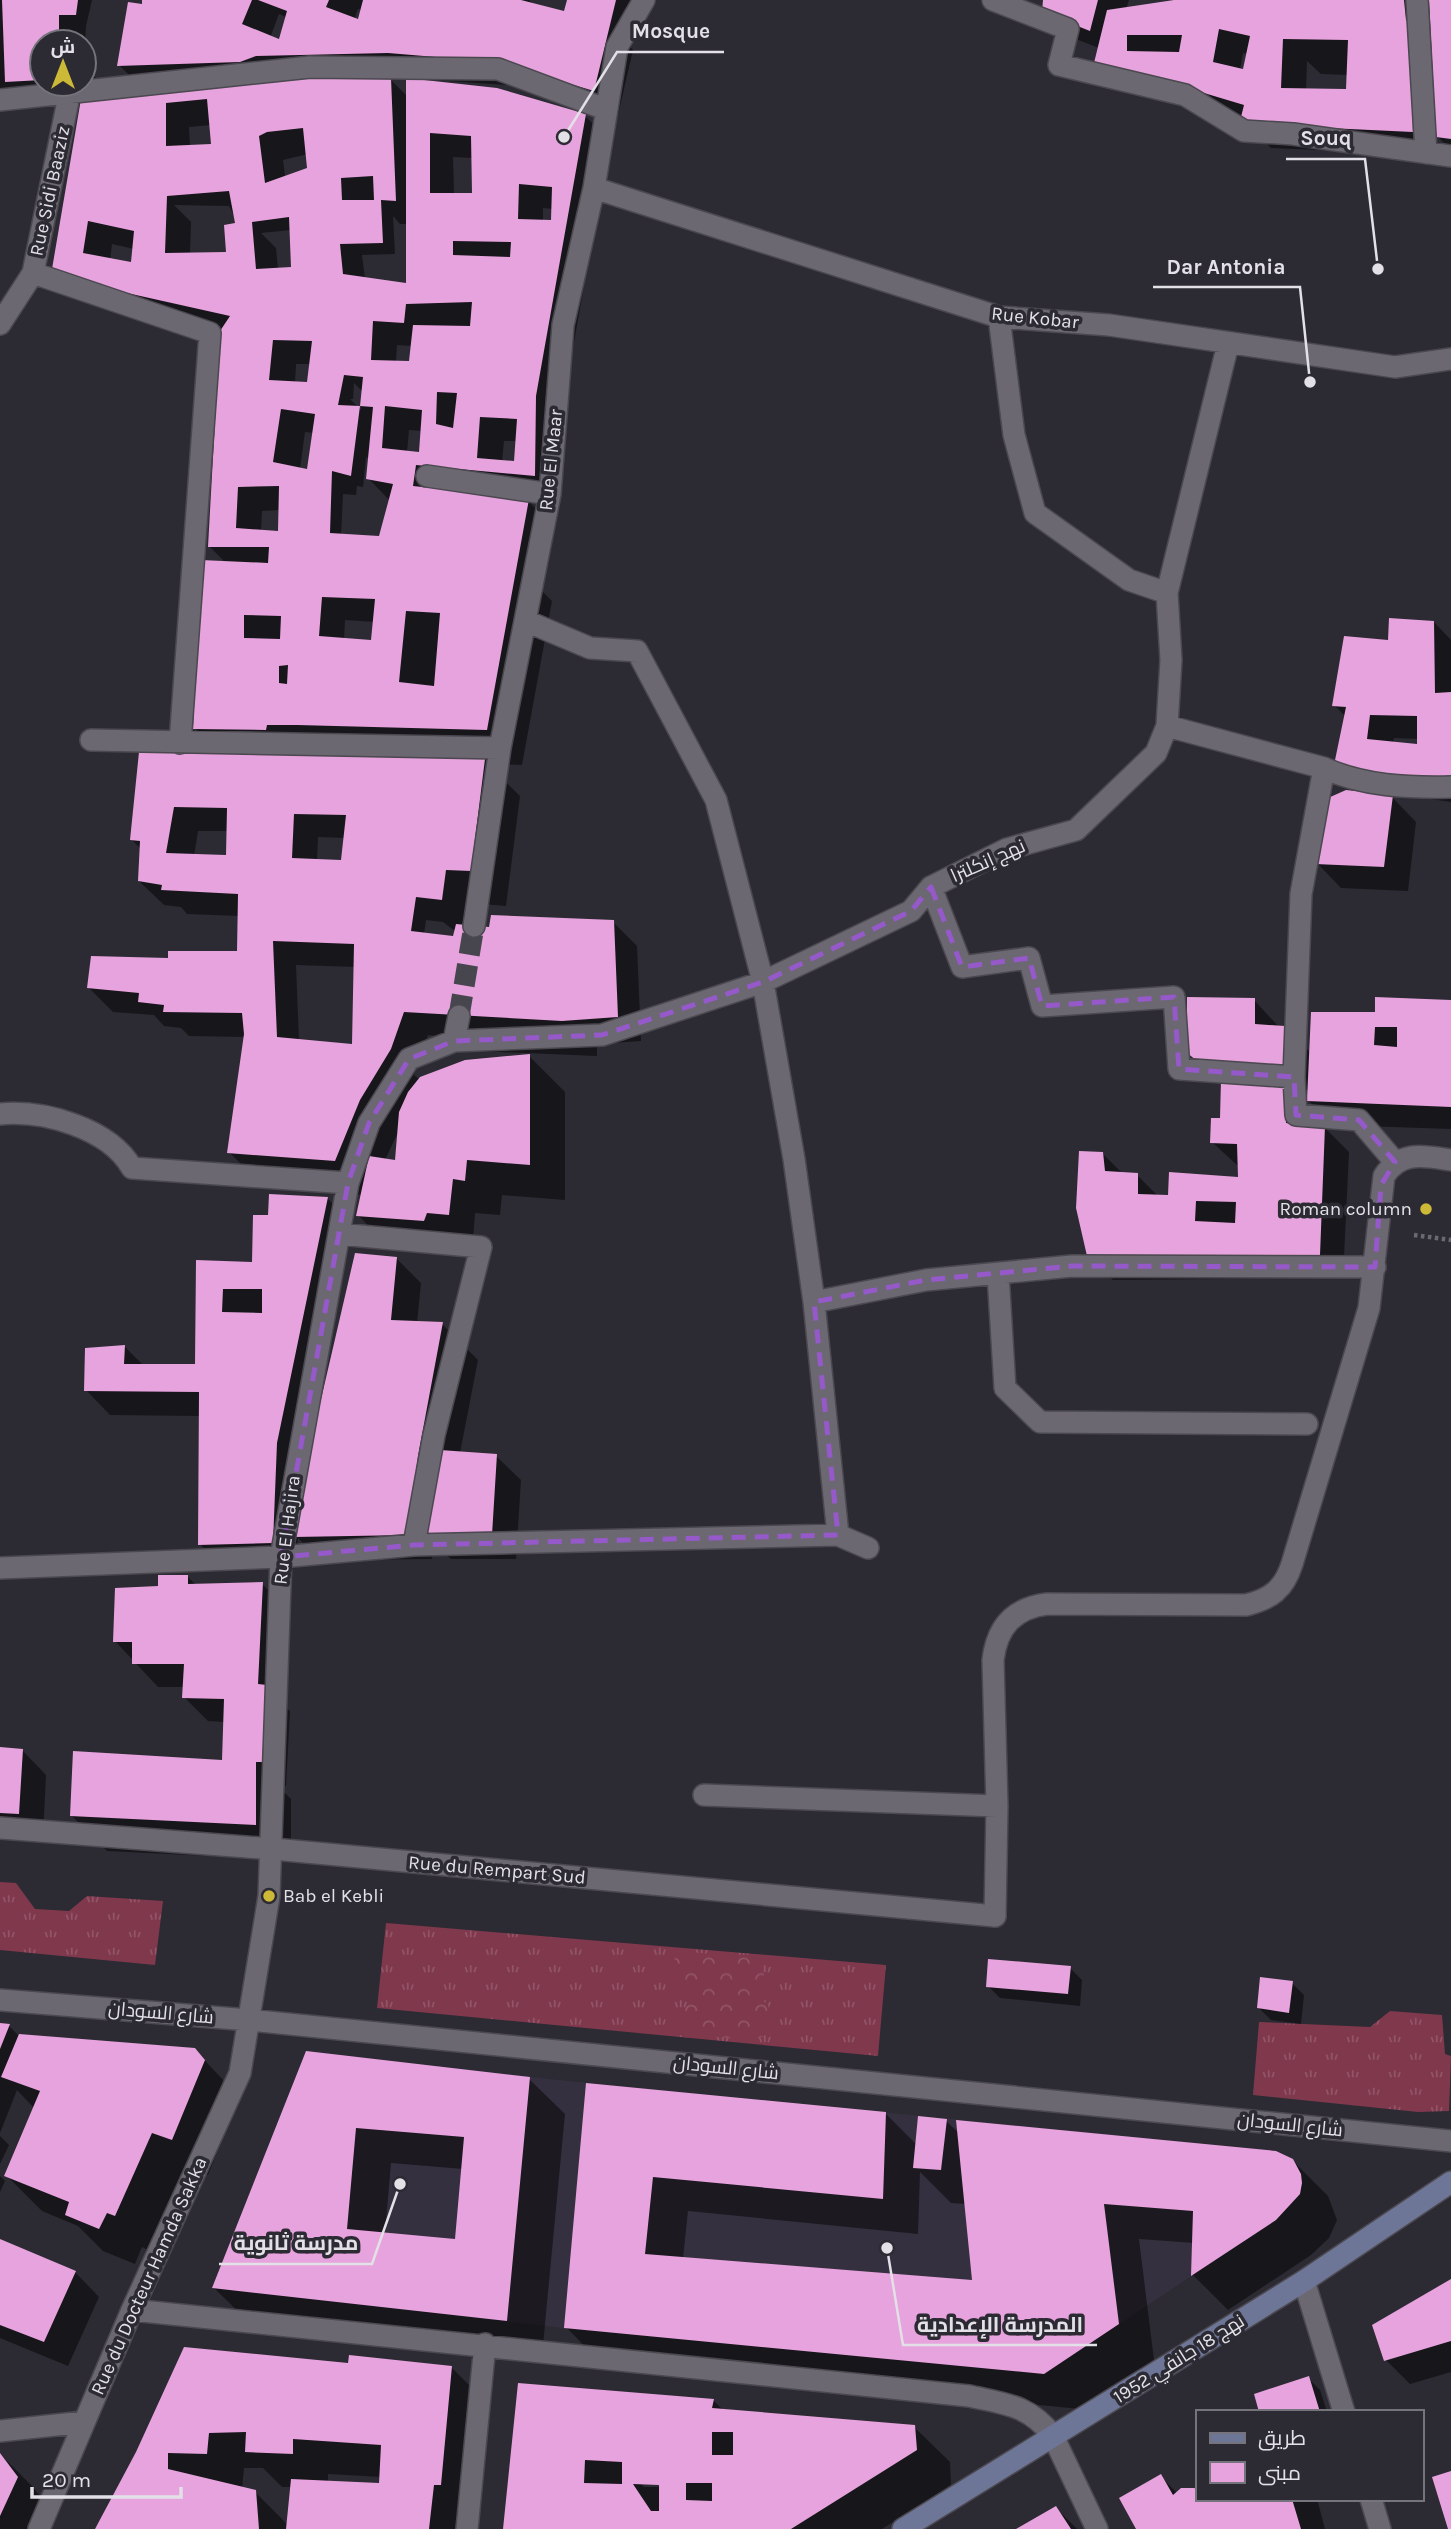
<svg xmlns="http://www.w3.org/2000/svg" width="1451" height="2529" font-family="Karla,Cairo,sans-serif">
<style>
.built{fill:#35303f}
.grass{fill:url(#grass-tufts)}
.forest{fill:url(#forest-crowns)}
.shadow{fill:#0007;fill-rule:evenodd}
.building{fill:#e7a3dd;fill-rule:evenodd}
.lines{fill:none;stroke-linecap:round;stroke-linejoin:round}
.street-tunnel{stroke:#47454e;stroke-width:21;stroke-dasharray:21 10;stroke-linecap:butt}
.lane-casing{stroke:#4b484f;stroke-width:24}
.street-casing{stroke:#4b484f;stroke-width:24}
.secondary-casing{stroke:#4b484f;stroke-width:24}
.path{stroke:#6a6870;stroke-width:4.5;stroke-dasharray:3.5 3.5;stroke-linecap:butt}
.lane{stroke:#6b6872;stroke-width:21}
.street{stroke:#6b6872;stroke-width:21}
.secondary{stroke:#6e7698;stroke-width:21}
.marked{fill:none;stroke:#9559c9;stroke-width:5;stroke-dasharray:14 9;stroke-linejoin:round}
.poi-dot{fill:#cdb938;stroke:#2c2a33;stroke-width:2.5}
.labels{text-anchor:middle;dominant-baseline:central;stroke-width:7;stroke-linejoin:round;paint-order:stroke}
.street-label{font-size:19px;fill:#e3e1e7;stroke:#2c2a33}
.poi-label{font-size:19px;fill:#e3e1e7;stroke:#2c2a33;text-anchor:end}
.leader{fill:none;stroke:#e3e1e7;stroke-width:2.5}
.callout-dot{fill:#e3e1e7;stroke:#2c2a33;stroke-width:2.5}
.callout-label{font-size:21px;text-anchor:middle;font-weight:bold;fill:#e3e1e7;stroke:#2c2a33;stroke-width:7;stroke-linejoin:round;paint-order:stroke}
</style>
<defs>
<pattern id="grass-tufts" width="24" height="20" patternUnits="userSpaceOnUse" patternTransform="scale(1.75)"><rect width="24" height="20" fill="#80384d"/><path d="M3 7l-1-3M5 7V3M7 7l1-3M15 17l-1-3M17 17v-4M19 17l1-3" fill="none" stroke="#925467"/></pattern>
<pattern id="forest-crowns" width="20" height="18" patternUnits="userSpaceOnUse" patternTransform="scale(1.75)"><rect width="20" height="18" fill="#80384d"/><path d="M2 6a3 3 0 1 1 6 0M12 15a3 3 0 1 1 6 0" fill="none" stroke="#925467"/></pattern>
</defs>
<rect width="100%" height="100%" fill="#2c2a33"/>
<!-- built -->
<path class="built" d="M306,2051l252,29 718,71 17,8 8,15 1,9 -2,11 -24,26 -232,154 -480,-46 -352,-40z"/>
<!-- grass -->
<path class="grass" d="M0,1882l16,1 19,26 34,2 18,-15 76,5 -8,64 -155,-15z
M386,1923l500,42 -8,91 -501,-48z
M1390,2011l52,4 3,39 6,2 -2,55 -31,1 -165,-17 6,-73 111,5z"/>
<!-- forest -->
<path class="forest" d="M687,1952l55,4 17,5c7,14 7,22 -1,35l10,9 4,15 -9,17c-27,2 -56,3 -79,-13v-15l10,-11 -2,-10c-15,-5 -18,-14 -18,-29z"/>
<!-- shadow -->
<path class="shadow" d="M0,0h92l-6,26 -2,39v-23h-42v42h42v-18l16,16 43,7 -24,-24 25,-65h385l6,6 36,9 -2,-15h62l-10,37 12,13 -15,65 -97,-29 -133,-9 20,20 177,19 25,24 -50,281 -1,79 -31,1 25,24 -12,65 11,11 -30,164 -35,-1 33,32 -14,110 -25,-2 -3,24 135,-6 24,24 4,95 -44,3v12l-122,-5 -11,-12 -36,-4 -14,40 6,5 109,-24 36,36v108l-63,-5 -2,20 -25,-2 -2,26 -91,1 -24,-25 4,-20 -98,-8 -35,-35 16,-115 -56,-1 -8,-8 -17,-2 -10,-11 -41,-3 -24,-24 81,-28 69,-7v-37l-52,-2 -6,-7 -17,-2 -25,-24 2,-32 -10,-10 90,-85 -26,-26 31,-165 -16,-16 11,-215 -143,-40 4,-189 -82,8zM358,9l4,1 -3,12 -5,-2zM279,14l9,4 -8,24 -10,-4zM211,125l2,21 -23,1 -1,-20zM308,154l-1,16 -22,6 -2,-16zM453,157l20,1 1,36h-20zM174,205l55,1 10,19 -12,29h-37l1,-32zM543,208l10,1v13l-10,-1zM393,216l7,8h7v61l-42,-6 -3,-24 33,-1zM291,230l2,39h-15l-2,-21 -15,-15zM112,244l22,5 -2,15 -22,-4zM397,345l15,1 -2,17 -14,-1zM296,364h15l2,22 -18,-2zM354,383l9,9 -2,18 -11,-11h3zM409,430l13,1 -1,22 -14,-1zM305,432l9,1 -5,38 -9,-2zM504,441h13l-2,22 -13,-1zM366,457l4,1 -2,20 22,23 -9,37 -40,-2 2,-42 13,1 1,-9 6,1zM280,510v23l-19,-1 1,-21zM345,620l30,2 -2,22 -29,-4zM198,831h30l-1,26 -33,-1zM318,837l27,1 -2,24 -26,-1zM426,920l17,2 13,10 -4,5 -28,-3zM296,965l60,2 1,80 -58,-6zM400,1128l-4,36 -11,-4z
M1045,0h84l-3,9 50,-9h275v150l-15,-15 1,20 -166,-7 -28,-27 -43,-13 -80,-18 -25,-24 4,-18 -31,-12zM1243,53l5,1 -4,17 -4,-1zM1307,61l14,13 27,1v16l-42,-1z
M1434,622l17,18v162l-90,-13 -15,-72 -12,-12 56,-63zM1394,738l25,1v7l-26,-2z
M1389,794l27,28 -8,69 -67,-3 -24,-25z
M1254,1000l25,27h6l26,26 66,-39 74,-13v128l-118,-4 -24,-24v-11l-23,-1 63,63 -6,126 -230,2 -24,-24 13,-103 21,21 14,1 22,22h11l69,-18v-12l-27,-25 13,-22 -2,-36 -10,-7z
M328,1199l24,24 -45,213h-15l-4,20 12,13 97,-210 24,24 -4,40 25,1 36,36 -18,93 36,3 25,24 -5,79h-65l-17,-16 -2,16 -112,1 -22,-22 -2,28 -72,3 -24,-25 1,-128 -91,-1 -24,-25 38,-44 19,19h53l2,-103 55,2 17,-47z
M187,1576l9,9 66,-1 25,24 -5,96 8,7 -4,75 -9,-1 14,14v61l-184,-9 -35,-35 151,-54 2,-40 -17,-1 -24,-24v-10h-26l-43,-46 44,-53z
M0,1749l22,1 24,25 -3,62 -43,-2z
M1070,1968l12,12 -2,26 -80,-8 -12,-12z
M1292,1983l12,12 -3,29 -30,-4 -12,-12z
M0,2025l9,1 10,10 176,14 44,47 -31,78 -20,-8 -38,84 -8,-4 -7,17 -32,-13 -25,-25 -36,-15 -36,-36 28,-67 -17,-18 -17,43z
M307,2053l222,26 36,35 -23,242 -292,-33 -36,-35zM391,2163l72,6 -6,71 -72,-6z
M587,2085l299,29 31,31 29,-24 13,12 333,27 36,36 9,24 -8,18 -18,17 -83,55 -35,-35 1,-32 -55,-4 15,121 -74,49 -479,-46 -35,-36zM920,2172l31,31 15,1 8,78 -291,-23 5,-48 230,23z
M0,2136l9,9 -9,19z
M0,2176l5,5 -5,11z
M0,2241l75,31 24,25 -31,69 -68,-28z
M1451,2281v91l-41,12 -24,-24z
M350,2365l101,2 36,36 -19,126h-371l40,-76zM244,2468h19l19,19h10l-4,38 -33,-33 -13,-3zM328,2474l53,3v7l-53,-2z
M1308,2378l12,12 7,22h-66z
M519,2385l194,15 11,11 190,16 36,35 1,23 -69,44h-378zM640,2483l28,1v3h-24z
M0,2454l33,33 20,27 -7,15h-46z
M1161,2477l17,17 4,-4 15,1v8h120l8,30h-186z
M1056,2508l21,21h-57z"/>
<!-- building -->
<path class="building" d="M2,0h76l-2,15h-17v27h-17v38l-37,2z
M142,0h110l-10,24 37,15 8,-28 -29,-11h71l-3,7 32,12 5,-19h158l43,11 3,-11h49l-22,91 -98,-29 -108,-9 -132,3 -16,6 -123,4 11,-64 14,2z
M1043,0h55l-8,31 -48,-19z
M1174,0h230l2,20 5,5 2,107 -168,-8 -5,-3 4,-16 -70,-21 -81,-17 14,-57zM1219,29l31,7 -7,33 -30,-7zM1127,35h55l-3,17 -52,-1zM1283,39l65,1 -2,49 -65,-1z
M1429,0h22v139l-15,-2z
M316,74l75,4 5,123 -15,-1 2,43 -43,1 3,30 63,9v-205l91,10 89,26 -50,282 -1,80 -119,-11 -3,21 116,13 -42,231 -190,-5h-30l-1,5 -73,-1 8,-169 67,3 1,-16h-61l12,-216 10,-15 -103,-23 -75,-24 29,-170zM207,99l4,45 -45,2v-43zM303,128l4,40 -42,15 -6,-47 8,-4zM430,133l41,3 1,57h-42zM373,176l1,24h-32l-1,-22zM519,184l33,3 -1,33 -33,-1zM229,191l6,32 -11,2 2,27 -61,1 2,-57zM289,217l2,50 -35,2 -4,-47zM88,221l46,10 -3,31 -48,-9zM453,241l58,1 -1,15 -57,-2zM472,302l-2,24 -57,-1 -4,36 -38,-1 2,-39 31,2 2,-19zM273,340l39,1 -5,41 -38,-2zM344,375l19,2 -3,29 13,1 -7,72 27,5 -14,52 -49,-3 2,-62 19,5 9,-70 -22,-1zM437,392l20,1 -4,35 -17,-4zM385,406l37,4 -3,42 -37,-4zM281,409l34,5 -8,55 -34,-7zM480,417l37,2 -3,42 -37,-3zM279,486l-1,45 -42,-3 2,-41zM322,597l53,2 -4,41 -52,-4zM406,611l34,2 -6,73 -35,-4zM244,615l37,1 -1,23 -36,-1zM288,665l-1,19 -8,-1v-17z
M1389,618l45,3 1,72 16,-1v85l-34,2 -83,-14 12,-58 -14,-1 12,-70 44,4zM1370,715l47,1v28l-50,-5z
M139,752l244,1 102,6 -14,112 -25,-1 -4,30 -26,-3 -5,34 42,5 3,-12 33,3 2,-12 123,5 4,97 -56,4 -158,-9 -13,37 -31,51 -25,61 -108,-8 17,-119 -2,-21 -79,-1 1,-7 -26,-3 1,-9 -52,-5 4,-32 77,2v-7h69l1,-57 -77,-4 1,-5 -24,-4 2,-40 -10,-1zM174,807l53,1 -1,47 -60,-2zM294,814l52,1 -5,45 -49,-2zM273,941l81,3 -2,100 -75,-7z
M1346,790l47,5 -9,72 -69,-3 13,-66z
M1187,997l68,1v26l30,2v41l-89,-7 -9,-7z
M1375,997l76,3v107l-144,-6 4,-89h64zM1375,1027h22v20l-23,-2z
M530,1054v111l-63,-5 -2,21 -12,-2 -4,36 -22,-2 -3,8 -68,-5 13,-60 26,4 4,-48 9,-20 12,-15 45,-17z
M1221,1080l64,6 1,37 39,3 -5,129 -233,1 -11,-48 3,-57 24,1 2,19 33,2v21l30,1 1,-23 69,5 -1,-33 -27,-1 1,-25h9zM1196,1201l40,1 -1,21 -40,-2z
M269,1194l59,3 -51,246 -4,100 -75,2 1,-153 -115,-1 1,-43 40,-3 -1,19h71l1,-104 56,2 1,-47h15zM223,1289h39v24l-40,-1z
M355,1253l42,4 -6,63 52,2 -25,134 -10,79 -114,2 15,-86z
M440,1450l57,4 -5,81h-68z
M158,1575h30v9l75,-2 -5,102 9,1 -5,77h-6v63l-186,-9 3,-65 149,9 2,-61 -42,-1 2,-34h-52v-22h-19l2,-54 43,-2z
M0,1747l23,2 -4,65 -19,-1z
M988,1959l83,7 -3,28 -82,-7z
M1260,1977l33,4 -4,32 -32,-5z
M0,2023l10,1 -10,25z
M19,2034l176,14 10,12 -33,80 -20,-7 -37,83 -8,-3 -8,16 -34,-14 4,-13 -65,-26 36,-85 -39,-14z
M306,2051l224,26 -23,244 -295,-33zM356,2128l108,9 -9,102 -108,-10z
M586,2083l300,29 -3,87 -230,-22 -8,77 327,26 -16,-160 320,31 17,8 8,15 1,9 -2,11 -24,26 -85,56 2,-65 -89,-7 15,120 -75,50 -480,-46z
M918,2116l29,3 -6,51 -28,-2z
M0,2239l76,32 -32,71 -44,-17z
M1451,2279v62l-67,20 -12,-36z
M184,2347l164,16 1,-8 103,11 -11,119h-7l-5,44h-143l5,-50 88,4 2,-38 -88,-6v15l-48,-2 1,-20 -37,1 -2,21 -39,-1v16l88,21 3,39h-164l41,-77z
M1309,2376l11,36h-61l-5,-18z
M518,2383l196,16 -2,9 203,17 2,25 -126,79h-288zM712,2432h21v23h-21zM585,2460l37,2v22l-38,-1zM686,2483h26v18l-26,-1zM633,2484l26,1v26h-8z
M0,2453l18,24 -18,39z
M1451,2471v58h-3l-16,-52z
M1161,2474l12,21 8,-7h13l3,1v10h95l9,30h-165l-17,-31z
M1056,2506l15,23h-55z"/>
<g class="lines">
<!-- street-tunnel -->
<path class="street-tunnel" d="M459,1016l15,-90"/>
<!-- lane casing -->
<g class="lane-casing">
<path id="lane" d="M0,1828l273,21 722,67
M1304,2281l40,131
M1053,2436l44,93
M1371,2499l9,30"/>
</g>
<!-- street casing -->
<g class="street-casing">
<path id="street" d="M993,0l75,29 -9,36 126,30 59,36 49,3 158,22
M1417,0l9,153
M0,100l310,-33 188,2 107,40
M594,188l405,129 110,8 286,42 56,-8
M33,273l177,60 -30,410
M999,317l15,118 21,78 94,67 38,13
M0,324l33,-51 37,-182
M427,476l123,18
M1167,726l157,42c38,18 85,20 127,19
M91,740l409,8
M1324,768l-23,126 -7,183 2,38 63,5 36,42
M931,887l31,80 67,-9 13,48 132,-9 5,72 115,8
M474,926l26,-178 50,-254 13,-169 31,-137 23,-141 27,-47
M454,1041l5,-25
M0,1114c44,-4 109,14 132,54l216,15
M339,1234l142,13 -47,188 -20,110
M998,1274l7,114 35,34 267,2
M814,1302l112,-22 146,-14 303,1
M838,1535l30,13
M0,1568l281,-11 133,-12 424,-10 -24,-233 -20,-143 -31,-177 -47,-182 -79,-149 -47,-3 -64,-27
M704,1795l293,11
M995,1916l2,-110 -4,-146c4,-33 21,-52 54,-56l199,1c25,-6 38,-16 46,-41l77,-256 15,-132c17,-26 40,-20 67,-16
M0,2000l249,20 1202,121
M132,2310l837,86c37,8 60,9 84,40
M0,2431l84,-9
M39,2529l93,-219 108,-237 29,-177 12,-339 67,-374 21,-60 40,-64 45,-18 148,-6 161,-53 148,-71 20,-24 76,-38 69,-19 80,-77 11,-27 4,-66 -4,-67 61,-249
M467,2529l18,-185"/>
</g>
<!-- secondary casing -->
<g class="secondary-casing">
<path id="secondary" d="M903,2529l401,-248 147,-99"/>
</g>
<!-- path -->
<path class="path" d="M1414,1235l37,5"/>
<!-- lane -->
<use href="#lane" class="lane"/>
<!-- street -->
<use href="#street" class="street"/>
<!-- secondary -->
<use href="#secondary" class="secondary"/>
</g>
<!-- marked area -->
<path class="marked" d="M931,887l31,80 67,-9 13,48 132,-9 5,72 115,8 2,38 63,5 36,42 -14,23 -6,82 -303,-1 -146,14 -112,22 24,233 -424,10 -133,12 67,-374 21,-60 40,-64 45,-18 148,-6 161,-53 148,-71z"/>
<!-- markers -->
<g class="poi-dot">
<circle cx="1426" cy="1209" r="7"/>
<circle cx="269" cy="1896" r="7"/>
</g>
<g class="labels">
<!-- street labels -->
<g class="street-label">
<text transform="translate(50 191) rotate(-78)">Rue Sidi Baaziz</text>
<text transform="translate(1035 318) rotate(6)">Rue Kobar</text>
<text transform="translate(551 460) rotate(-84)">Rue El Maar</text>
<text transform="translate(988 861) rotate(-24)">نهج إنكلترا</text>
<text transform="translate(287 1530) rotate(-83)">Rue El Hajira</text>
<text transform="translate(497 1870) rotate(5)">Rue du Rempart Sud</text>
<text transform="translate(161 2013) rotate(5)">شارع السودان</text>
<text transform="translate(726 2068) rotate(6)">شارع السودان</text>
<text transform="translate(1290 2125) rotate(6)">شارع السودان</text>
<text transform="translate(149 2276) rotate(-66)">Rue du Docteur Hamda Sakka</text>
<text transform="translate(1179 2359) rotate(-32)">نهج 18 جانفي 1952</text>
</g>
<!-- poi labels -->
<g class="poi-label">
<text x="1412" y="1209">Roman column</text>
<text x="283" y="1896" text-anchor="start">Bab el Kebli</text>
</g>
</g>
<!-- callouts -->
<path class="leader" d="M564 137L617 52H724M1378 269L1365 159H1286M1310 382L1300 287H1153M400 2184L372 2264H219M887 2248L903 2345H1097"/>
<g class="callout-dot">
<circle cx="564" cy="137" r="7"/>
<circle cx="1378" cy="269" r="7"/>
<circle cx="1310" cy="382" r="7"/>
<circle cx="400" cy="2184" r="7"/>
<circle cx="887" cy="2248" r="7"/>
</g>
<g class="callout-label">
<text x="671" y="38">Mosque</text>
<text x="1326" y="145">Souq</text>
<text x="1226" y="274">Dar Antonia</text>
<text x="296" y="2250">مدرسة ثانوية</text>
<text x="1000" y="2332">المدرسة الإعدادية</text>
</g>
<!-- legend -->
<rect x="1196" y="2410" width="228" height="91" fill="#2c2a33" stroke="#75737b" stroke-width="2"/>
<rect x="1210" y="2433" width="35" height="10" fill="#6e7698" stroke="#75737b" stroke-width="2"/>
<text x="1258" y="2445" font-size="21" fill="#e3e1e7">طريق</text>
<rect x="1210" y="2462" width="35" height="21" fill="#e7a3dd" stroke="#75737b" stroke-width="2"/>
<text x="1258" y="2480" font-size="21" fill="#e3e1e7">مبنى</text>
<!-- north arrow -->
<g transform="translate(63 63)"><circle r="33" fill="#2c2a33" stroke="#75737b" stroke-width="2"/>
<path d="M0-5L12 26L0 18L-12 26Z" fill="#cdb938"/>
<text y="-10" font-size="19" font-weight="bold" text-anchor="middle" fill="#e3e1e7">ش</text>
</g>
<!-- scale -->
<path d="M32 2487v10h149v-10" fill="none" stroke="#e3e1e7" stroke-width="3.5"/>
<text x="42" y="2487" font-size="21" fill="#e3e1e7" stroke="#2c2a33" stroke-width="5" paint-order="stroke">20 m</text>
</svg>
